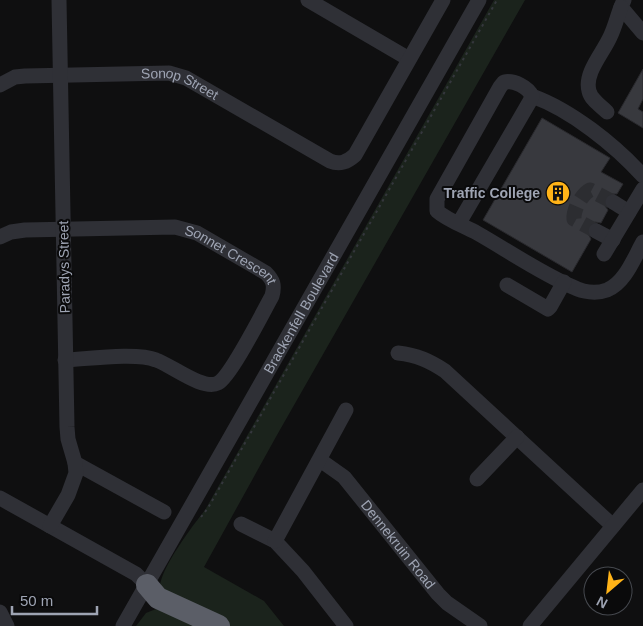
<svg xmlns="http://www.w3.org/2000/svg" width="643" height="626" font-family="Arial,sans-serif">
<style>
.green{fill:#1b231c}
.building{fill:#38393e;stroke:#29292d}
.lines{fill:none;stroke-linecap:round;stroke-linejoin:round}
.minor-tunnel{stroke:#2c2d31;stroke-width:15;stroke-dasharray:15 8;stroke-linecap:butt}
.path{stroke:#35373d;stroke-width:2;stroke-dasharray:2.5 4;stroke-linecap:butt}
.minor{stroke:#2f3036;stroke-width:15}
.highway{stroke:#5b5e67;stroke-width:22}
.labels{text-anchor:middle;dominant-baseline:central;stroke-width:4;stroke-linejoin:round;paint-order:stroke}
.street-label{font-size:14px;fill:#9ea4b3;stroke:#0a0a0b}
.poi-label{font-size:14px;font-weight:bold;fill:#9ea4b3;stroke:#0a0a0b;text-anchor:end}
</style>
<rect width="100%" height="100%" fill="#0f0f10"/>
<!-- green -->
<path class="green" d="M494,0h31l-248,435 -73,132 60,34 20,25h-56l-68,-39c0,-18 33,-62 45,-77z
M156,609l51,17h-71l10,-13z"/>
<!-- building -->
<path class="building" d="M643,69v30l-5,10 5,3v16l-25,-15z
M542,118l68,40 -9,14 22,12 -6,10h-8l-4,3v9l3,4 -7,13 -6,-1 -7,4 -1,6 4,7 -19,33 -89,-52z"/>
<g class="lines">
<!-- minor-tunnel -->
<path class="minor-tunnel" d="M596,231l-22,-12c-1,-9 8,-25 16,-29l23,12"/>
<!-- path -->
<path class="path" d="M201,517l7,-9 289,-508"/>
<!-- minor -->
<g class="minor">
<path d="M308,0l101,59"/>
<path d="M624,0l-3,7 22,26"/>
<path id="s1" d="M0,85l15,-8 10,-1 144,-3 17,5 144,83c10,4 17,1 25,-6l88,-155"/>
<path d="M532,96c39,14 83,49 111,80"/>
<path d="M607,112c-6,-6 -16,-12 -18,-21 -5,-18 14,-38 21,-54 5,-10 7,-20 11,-30"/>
<path d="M613,202l16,10"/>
<path d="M459,223l71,-122 2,-5c-4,-9 -18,-16 -28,-14l-4,5 -63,112v12c10,9 27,15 40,22 30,17 65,41 96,54 10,5 23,7 34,3 18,-7 27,-32 36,-48"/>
<path d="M596,231l17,9"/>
<path id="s2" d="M0,237l11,-5 14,-2 150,-3 22,6 69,40c7,7 9,12 6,23 -9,16 -41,80 -54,87 -15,8 -47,-18 -62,-23 -19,-8 -69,-1 -91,0"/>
<path d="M604,254l39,-65"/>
<path d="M507,285l41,24 2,-2 14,-25"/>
<path d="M398,353c19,2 32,8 47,18l168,155"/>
<path id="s3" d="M320,460l24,17 94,117 9,9 33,23"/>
<path d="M75,463l89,49"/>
<path d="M477,479l40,-42"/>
<path d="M0,498l136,76 11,11"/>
<path d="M241,524l34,17 28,30 43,55"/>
<path d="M50,526l18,-31 8,-22 -1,-10 -7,-24 -1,-12 -8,-427"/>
<path d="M275,541l71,-131"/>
<path d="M0,612l7,14"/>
<path id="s4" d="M123,626l356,-626"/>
<path d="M530,626l113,-136"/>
</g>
<!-- highway -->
<path class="highway" d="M147,585l11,13 61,28"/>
</g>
<!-- icons -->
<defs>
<g id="building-disc" transform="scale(1.25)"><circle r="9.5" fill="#ffb318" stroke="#0a0a0b"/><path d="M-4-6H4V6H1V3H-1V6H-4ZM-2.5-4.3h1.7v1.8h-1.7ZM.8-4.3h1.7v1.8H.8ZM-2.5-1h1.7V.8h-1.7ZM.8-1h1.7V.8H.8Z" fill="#111"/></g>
</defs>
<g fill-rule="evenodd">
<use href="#building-disc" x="558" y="193"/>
</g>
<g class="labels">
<!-- street labels -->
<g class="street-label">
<text stroke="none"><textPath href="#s1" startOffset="184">Sonop Street</textPath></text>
<text stroke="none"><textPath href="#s2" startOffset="239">Sonnet Crescent</textPath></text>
<text transform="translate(64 267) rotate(-91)">Paradys Street</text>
<text stroke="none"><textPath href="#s4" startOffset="360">Brackenfell Boulevard</textPath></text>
<text stroke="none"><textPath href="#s3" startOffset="116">Dennekruin Road</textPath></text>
</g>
<!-- poi labels -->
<g class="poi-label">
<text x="540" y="193">Traffic College</text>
</g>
</g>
<!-- north arrow -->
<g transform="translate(608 591) rotate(208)"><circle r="24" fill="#0a0a0b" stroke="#45484e"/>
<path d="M0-4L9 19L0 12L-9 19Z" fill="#ffb318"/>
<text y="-8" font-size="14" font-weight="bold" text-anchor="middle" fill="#9ea4b3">N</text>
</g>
<!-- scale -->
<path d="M12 606v8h85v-8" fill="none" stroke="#9ea4b3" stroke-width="2.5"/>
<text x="20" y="606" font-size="15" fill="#9ea4b3" stroke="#0a0a0b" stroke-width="4" paint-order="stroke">50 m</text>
</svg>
